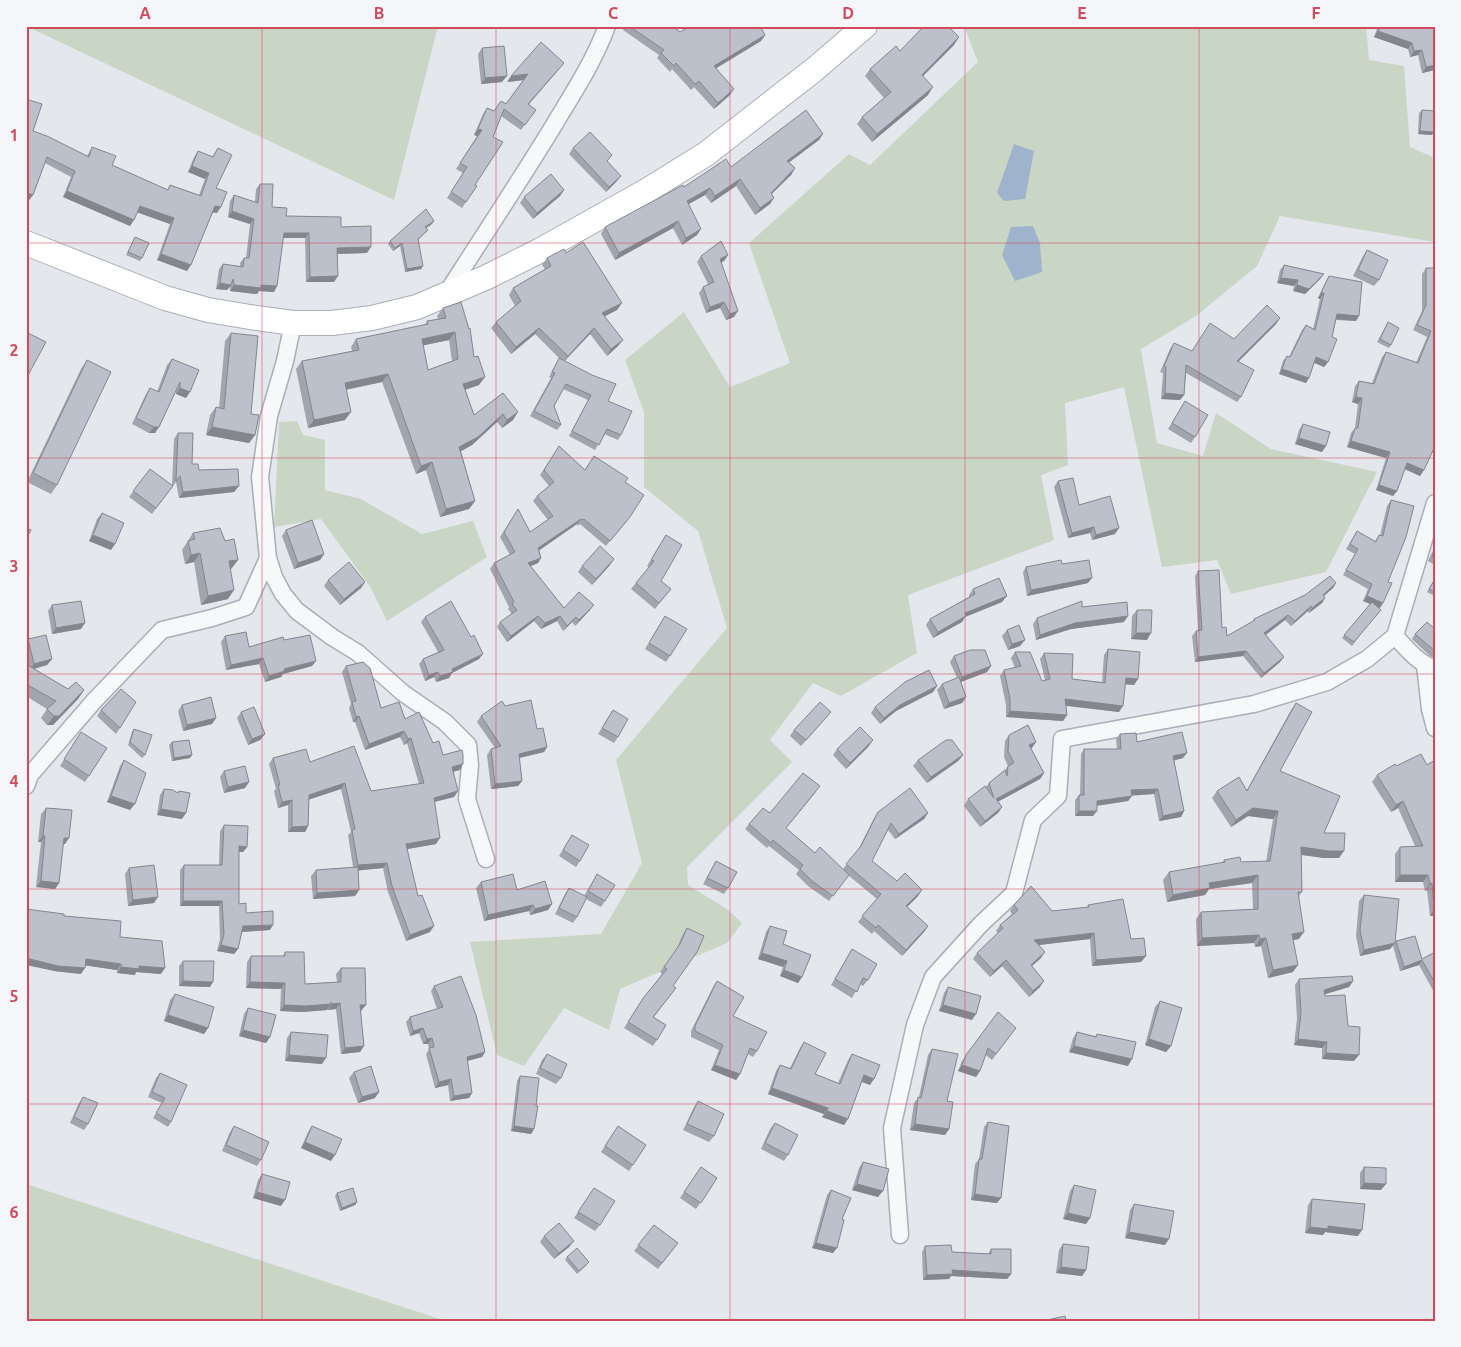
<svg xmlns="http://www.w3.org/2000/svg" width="1461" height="1347" font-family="Ubuntu,sans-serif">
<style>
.green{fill:#c9d6c5}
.water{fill:#9fb4cc}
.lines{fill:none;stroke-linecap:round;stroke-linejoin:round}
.minor-casing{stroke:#a9aeb7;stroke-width:19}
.secondary-casing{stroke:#a9aeb7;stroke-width:26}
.minor{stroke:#f7f8fa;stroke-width:16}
.secondary{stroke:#fff;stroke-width:24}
.wall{fill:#a1a5ae;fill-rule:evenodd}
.shaded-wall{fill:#83868d}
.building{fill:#bbc0ca;stroke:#83868d;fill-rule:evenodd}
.grid{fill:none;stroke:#d1495b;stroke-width:1;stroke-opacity:0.55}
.neatline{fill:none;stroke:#d1495b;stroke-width:2}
.grid-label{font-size:16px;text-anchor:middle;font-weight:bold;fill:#d1495b}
</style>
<rect width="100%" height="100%" fill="#e4e7ec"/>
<!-- green -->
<path class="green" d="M26,26h412l-44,174z
M964,26h402l3,34 35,6 6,81 25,11v84l-155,-26 -23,50 -61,50 -55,33 16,94 46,13 13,-43 55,36 106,23 -51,100 -95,22 -14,-34 -55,7 -38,-180 -59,16 3,62 -27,10 13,65 -146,55 9,58 -76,43 -28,-13 -43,57 22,22 -105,105 1,18 39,24 15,14 -15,20 -107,46 -11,41 -45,-22 -40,58 -27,-11 -27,-113 131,-8 41,-71 -26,-103 111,-132 -29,-97 -54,-44v-75l-19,-52 59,-48 46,75 60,-24 -41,-120 100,-89 21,11 108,-103z
M297,421l6,14 22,5v50l36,9 61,35 51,-13 14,36 -100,64 -16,-33 -50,-69 -47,8 5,-105z
M26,1184l420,137h-420z"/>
<!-- water -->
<path class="water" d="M1014,144l20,7 -9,48 -21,2 -7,-8z
M1033,226l7,17 2,29 -27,9 -13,-26 9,-28z"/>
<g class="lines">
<!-- minor casing -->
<g class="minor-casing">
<path id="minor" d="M446,294c35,-54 71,-109 105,-164 20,-34 42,-66 56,-104
M293,323l-8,38 -16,55 -9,61 8,81 6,19 9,17 14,17 35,26 26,16 45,40 42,29 23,23 2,20 -3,34 19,60
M1395,636c12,13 23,27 40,33
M1425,665l5,44 5,19
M26,786l4,-11 64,-74 68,-71 50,-12 34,-11 22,-49
M900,1235l-8,-107 23,-103 18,-48 48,-53 33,-31 19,-73 25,-24 4,-57 192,-35 73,-22 40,-23 28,-23 40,-133"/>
</g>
<!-- secondary casing -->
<g class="secondary-casing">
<path id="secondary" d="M26,243l139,55 43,12 42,7 43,6h39l40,-5 45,-11 70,-30 52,-26 109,-61 58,-36 109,-85 50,-43"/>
</g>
<!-- minor -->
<use href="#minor" class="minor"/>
<!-- secondary -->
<use href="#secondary" class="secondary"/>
</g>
<!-- wall -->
<path class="wall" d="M625,26h47l8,6 85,3 -4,6 -45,27 14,27 -16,14 -20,-22 -3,3 -19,-21 -2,3 -13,-14 2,-3 -36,-25z
M1378,26h57v44l-13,3 -4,-18 -8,2 -2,-8 -34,-12z
M954,45l-31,31 5,19 -56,47 -15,-18 5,-7 22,-19 -19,-22 5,-7 30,-18z
M482,48l20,34 -21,2 -3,-30z
M560,68l-32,36 8,6 -15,20 -20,-14 -26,69 -9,17 -4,6 -15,-10 16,-25 -7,-4 21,-33 -3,-1 9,-21 4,-6 7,3 12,-7 17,-24 -16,2z
M26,99l7,32 54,25 5,-9 20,18 55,25 3,-5 29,10 6,-16 -17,-7 6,-15 4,-6 14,6 6,-9 -2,40 1,25 -4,-1 -26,59 -30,-11 13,-36 -33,-12 -7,14 -67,-29 8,-20 -26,-14 -12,32 -4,5 -3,-1z
M1422,110l10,25 -14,-1 1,-21z
M819,140l-30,22 6,6 -4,7 -19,19 -2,10 -15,11 -19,-29 -25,17 -6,-8 -16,9 8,31 -15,10 -9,-17 -58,32 -14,-26 4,-7 79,-40 47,-20z
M573,148l35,14 9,19 -11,11 -37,-38z
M260,184l12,23 14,9 55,11 26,26 -30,1 -3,28h-28l-1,-44h-22l-6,48 -3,6 -15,-1 -2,3 -27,-3v-4l-3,3 -11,-1 3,-20 4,-5 17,2v-3l4,-5h2l4,-34 -22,-7 2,-16 4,-6 21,7 1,-13z
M564,190l-4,6 -27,23 -13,-16 4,-6z
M432,224l-6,4 2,2 -10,10 5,26 -2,3 -16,3 -5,-26 -7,5 -5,-7 2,-3z
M135,237l7,21 -2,3 -14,-6z
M1367,250l12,30 -5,6 -21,-10 10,-20z
M566,253l51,57 -13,6 14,30 -11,10 -17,-22 -25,27 43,40 13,34 -3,5 -14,-6 -9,16 -26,-14 19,-36 -25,-11 -9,17 7,19 -4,5 -27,-14 21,-38 -2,-1 10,-19 -24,-24 -24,20 -20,-26 5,-6 19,-16 -6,-11 4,-7 32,-19 -3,-4 5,-7z
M728,255l-4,6 -3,1 13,55 -8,3 -6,-12 -14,5 -7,-20 4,-6 5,-3 -11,-22 4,-6z
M1284,265l40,9 -4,5 -15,15 -12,-3 1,-5 -17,-3 3,-13z
M1426,268h9v178l-15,30 -16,-7 -7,22 -4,5 -17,-6 10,-32 -39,-11 4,-14 4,-5 3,-24 -6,-2 3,-16 4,-5 13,2 10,-26 4,-5 30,11 11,-26 -14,-7 9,-19v-37z
M1329,276l27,45 -20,-1 -4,17 -4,25 -4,5 -10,-4 -5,15 -3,5 -27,-9 4,-13 4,-5 2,1 13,-27 4,-5 7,4 7,-30 -2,-1 8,-17z
M443,308l31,49 5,28 -14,5 9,25 29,-22 10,27 -11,8 -5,-6 -25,23 -11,6 14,50 -6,8 -29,8 -14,-47 -10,4 -34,-92 -36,8 -1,30 -37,8 -12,-59 6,-8 50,-10 -1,-4 5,-8 69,-14 2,-4 11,-2 -1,-3zM449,340l3,21 -24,9 -5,-25z
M1280,318l-4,6 -38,38 3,35 -4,5 -51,-29 -2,22 -4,5 -19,-1 2,-26 -3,-1 10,-23 4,-6 17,8 43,-12z
M1388,322l3,23 -2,3 -12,-6z
M231,333l24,102 -6,8 -43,-8 4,-20 6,-8 3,1 6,-67z
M172,359l14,39 -10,-4v-3l-21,42h-6l-17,-9 14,-30 4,-6 7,4 10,-27z
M87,360l-30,125 -6,9 -24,-12 54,-113z
M1185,401l10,36 -4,6 -23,-14z
M1303,424l19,28 -27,-8 4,-14z
M178,433l14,31 7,6 40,16 -5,6 -55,6 -3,-16 -24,32 -23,-17 21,-28 22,17 2,-47z
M559,446l26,24 9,-14 31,26 1,40 -20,24 -26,-22 -2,2 -1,-2 -38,26 2,8 -3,5 -8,3 34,42 26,2 -15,16 -3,-4 -9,9 -6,-10 -16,8 -7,-8 -27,21 -10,-15 3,-5 12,-8 -4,-5 1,-2 -19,-38 4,-6 16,-8 -10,-18 18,-28 12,23 18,-12 -15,-19 4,-5 12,-10 -9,-11z
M1058,481l21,24 36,29 -23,6 -2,-7 -22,5 -14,-51z
M1391,500l-3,82 -5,21 -31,43 -10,-8 28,-34 -7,-3 5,-12 -25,-14 12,-21 -9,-5 11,-18 18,10 4,-6 1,1 7,-30z
M102,513l9,37 -22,-9 8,-22z
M286,530l38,24 -4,6 -26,9 -12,-33z
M193,533l32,8 13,19 -7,9h-1l-2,30 -27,6 -7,-43 -9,2 -3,-14z
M666,535l-5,46 10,8 -16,20 -24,-20 18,-22 -2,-1z
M1435,546v19l-7,-4z
M1062,564l26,19 -61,13 -4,-24 3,-5z
M610,565l-18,20 -14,-13 4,-6z
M1198,571l24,57 5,8 25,-14 2,-3 82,-36 -3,5 -9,8 -2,7 -13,10 -1,-2 -17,15 -6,-6 -19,15 18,22 -4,5 -19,16 -18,-22 -48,6 -3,-26 4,-5 2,-1 -3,-54z
M1435,578v18l-8,-4z
M328,580l37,2 -4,6 -21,17 -16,-19z
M973,589l29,13 -37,15 -3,5 -29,16 -7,-13 4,-6 39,-22v-2z
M52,605l29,24 -29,5 -4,-23z
M1082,607l42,15 -53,7 -35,11 -3,-16 4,-6z
M1137,610l10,30 -16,-1 1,-23z
M665,616l5,40 -4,6 -21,-13z
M425,617l54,42 -27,14 -3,5 -13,4 -2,-5 -9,4 -6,-17 4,-5 15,-7 -17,-30z
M1435,629v29l-5,-2 -18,-17 3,-5z
M1007,630l13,16 -12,4 -6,-14z
M225,636l24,11 35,-7 28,26 -29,8 -2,3 -16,5 -6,-18 -33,6 -5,-28z
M28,639l24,20 -5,6 -13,4 34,20 16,1 -6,9 -25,26h-6l-6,-7 6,-9 -21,-13v-32l3,2 -3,-12v-12z
M1108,649l26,36 -9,-1 -6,28 -53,-6 1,9 -4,6 -57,-4v-12l-6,-29 4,-6 11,-2 -4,-10 4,-6 27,29 3,-1 -5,-21 4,-6 28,26 30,3 2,-27z
M954,656l37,10 -4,6 -26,10 5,15 -4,6 -18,6 -7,-19 5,-6 15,-6 -7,-16z
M346,666l35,42 24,11 28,24 10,12 17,15 -7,1 5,20 -4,6 -20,5 2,42 -29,5 11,47 12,36 -24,9 -18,-49 -5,-24 -25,2 1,20 -4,6 -42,3 -2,-23 5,-6 37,-3 -5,-32 3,-3 -10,-43 -32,10 -1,27 -3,6h-17v-27l-10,3 -4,-17 2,-2 -7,-25 4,-6 37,4 61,29 48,-7 -12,-41 -3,2 -4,-8 -35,13 -10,-28h-2l-4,-14 2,-4 -9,-32z
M937,686l-4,6 -37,19 -16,13 -9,-11 4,-6z
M1296,703l-16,68 44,62 15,25h-15l-23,-3 1,37 -3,4v43l-6,1v32l-25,6 -7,-32 -6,1 -1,-4 -57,3 -1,-27 5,-7 52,-3 -1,-26 -43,6 -4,6 -38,7 -4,-22 6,-8 53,-9 2,-3 17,2h25l7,-43 -25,-3 -17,11 -19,-29 5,-7 30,-1 44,-80z
M182,705l34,13 -4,6 -29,7 -5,-20z
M505,706l32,23 10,18 -3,5 -25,6 3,23 -4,5 -27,3 -4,-34 4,-6 4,-1 -18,-26 4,-6z
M101,710l19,18 -4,6 -19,-18z
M613,710l5,27 -4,6 -16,-9z
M241,712l24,22 -5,6 -12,5 -11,-27z
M831,712l-5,6 -25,28 -11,-10 4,-6z
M134,729l11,26 -3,3 -14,-13 4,-13z
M1120,734l17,8 46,16 -9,2 10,51 -3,6 -22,4 -5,-27 -22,1 -4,6 -31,5 -4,10h-18v-16l4,-5h1l1,-41 3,-5h33l-1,-10z
M1009,735l27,7 -5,6 13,25 -4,6 -42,22 4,6 -4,6 -18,14 -16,-21 4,-7 18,-12 3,-4 15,-12 4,-5 -4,-9 1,-16z
M77,738l12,38 -4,6 -25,-16z
M873,740l-5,7 -22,22 -13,-14 4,-6z
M172,742l20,13 -2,3 -18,3 -3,-16z
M963,755l-5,6 -31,22 -14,-17 5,-6z
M124,760l6,50 -23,-8 13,-36z
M1435,760v156h-5l-3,-26 -2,1 -2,-9h-28v-28l5,-7 15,-1 -17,-38 -7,4 -19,-30 5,-7 19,-9 31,-1z
M224,771l25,11 -4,6 -21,5 -4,-16z
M164,789l14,4 4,26 -25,-4 3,-20z
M816,792l-30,36 29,25 28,16 15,-19 16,-32 4,-6 50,1 -4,6 -29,20 -7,-9 -16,31 25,20 21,15 -11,11 21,19 -4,6 -22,24 -28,-25 -2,3 -14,-12 19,-23 -29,-24 -19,26 -21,-15 -12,-12 3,-4 -30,-24 -2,2 -22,-19 4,-5z
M46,808l19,36h-2l-4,39 -4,6 -19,-2 5,-45h-3l3,-28z
M224,825l23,22 -4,5h-4v52l7,9 24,17 -28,2 -4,17 -4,5 -17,-3 3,-12 -1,-33h-39v-36l4,-5h35l1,-34z
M572,835l8,26 -4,6 -17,-11z
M716,861l12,27 -4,6 -21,-10z
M129,868l25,35 -26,3 -3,-32z
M597,874l8,27 -4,6 -15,-8 -9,18 -4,6 -18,-9 10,-20 4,-6 15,8z
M481,882l36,8 35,14 -4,6 -18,5 -1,-4 -45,10 -8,-33z
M1364,895l31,48 -5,6 -30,7 -4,-20 3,-35z
M1014,905l38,6 35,-4 1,-2 43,34 15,17 -5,6 -49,4 -2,-27 -51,6 2,13 -9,8 8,21 -11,10 -27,-31 -12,11 -17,-18 4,-6 21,-20 -2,-2 4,-6 12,-11 -2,-3z
M64,916l56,21 41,37 -25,-2 -1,3 -18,-2v-3l-32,-5 -4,9 -27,-3z
M770,926l13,18 19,33 -4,6 -18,-7 3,-9 -25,-8 8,-27z
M687,928l-14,58 3,2 -22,29 3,23 -4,6 -29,-18 16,-25 22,-29 -2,-2 16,-22 7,-16z
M1396,941l26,18 13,-7v42l-16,-29 -19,6 -7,-25z
M852,949l16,31 -5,6 -3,-2 -8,14 -21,-13z
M285,952l20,32 32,-2 -1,-8 5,-6 20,43h-1l4,35 -4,6 -19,2 -5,-45 -8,1 -1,-1v1l-25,2 -22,-1 1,-22 -35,-1 1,-26 4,-6h32z
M183,961l27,26 -31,-1v-20z
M1299,979l54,2 -4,6 -24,7v2l23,30 6,35 -32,-2v-11l-28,-3 3,-26 -2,-34z
M717,981l16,35 24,35 -4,6 -5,-3 -8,20 -4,6 -25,-10 8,-20 -28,-13v-6l22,-44z
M434,986l51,66 -3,5 -15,4 5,32 -3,5 -19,3 -2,-16 -13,3 -9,-34 3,-5 -1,-5h-5l-4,-11 -9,3 -4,-14 4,-5 27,-8 -6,-18z
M948,987l24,33 -33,-9 5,-18z
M175,994l33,34 -4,6 -40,-13 6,-21z
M1160,1001l11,45 -5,6 -21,-7 10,-38z
M248,1008l22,29 -4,6 -27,-7 5,-22z
M998,1012l18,16 -24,32 -6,-5 -10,22 -18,-6 4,-10z
M291,1032l31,32 -37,-3 2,-23z
M1077,1032l18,4 2,-2 31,32 -59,-14 4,-14z
M804,1042l11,32 23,9 10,-23 4,-6 18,31 -8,-3 -18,43 -22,-8 2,-3 -56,-20 8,-23 4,-6 10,3 10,-20z
M932,1049l15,52 2,28 -4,6 -35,-5 4,-27 5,-6 9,-42z
M547,1054l14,24 -5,6 -20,-10 6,-14z
M354,1072l21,26 -17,5 -9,-25z
M160,1073l11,49 -3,5 -15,-9 9,-15 -14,-6 8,-19z
M520,1076l16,30 -2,23 -3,5 -20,-3 6,-50z
M83,1097l5,27 -4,6 -14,-7 9,-20z
M698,1101l16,35 -5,6 -26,-12 11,-23z
M988,1122l9,81 -26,-3 4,-36 4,-5 5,-32z
M775,1123l13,32 -4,6 -23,-12 9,-20z
M234,1126l27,34 -4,6 -35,-15 8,-19z
M312,1126l19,35 -30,-13 7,-16z
M618,1126l28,19 -17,26 -28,-19z
M863,1162l15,35 -26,-7 7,-22z
M701,1167l16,11 -21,31 -16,-11z
M1364,1167l17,23 -21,-1v-16z
M262,1174l19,32 -28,-8 5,-18z
M1074,1185l16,33 -4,6 -23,-5 7,-28z
M594,1188l6,37 -5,6 -21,-13z
M831,1190l11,29 -9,34 -21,-5 15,-53z
M337,1193l20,9 -2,3 -15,6 -5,-15z
M1312,1199l46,37 -33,-4 -2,3 -18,-2 3,-28z
M1134,1204l31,41 -40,-7 5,-28z
M654,1225l24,18 -20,26 -24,-18z
M544,1236l25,11 -15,12 -14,-17z
M1063,1244l23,26 -4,6 -26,-3 3,-23z
M925,1246l27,6 36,2 3,-5 20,25 -4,5 -56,-3 -2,3 -26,1 -1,-28z
M567,1257l20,8 -10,9 -12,-14z"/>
<!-- shaded-wall -->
<path class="shaded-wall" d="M1378,31l34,12 -4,6 -34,-12z
M765,35l-4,6 -51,31 4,-6z
M959,37l-5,8 -37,37 5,-7z
M1422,50l-4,5 -8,2 4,-6z
M564,63l-4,5 -36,42 4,-6z
M1435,65v5l-13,3 4,-6z
M528,74l-4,6 -17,2 4,-6z
M507,76l-5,6 -21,2 4,-6z
M933,87l-5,8 -56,47 5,-8z
M734,89l-4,6 -16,14 4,-6z
M478,129l4,1 -5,6 -3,-1z
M1420,131l14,1 -2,3 -14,-1z
M823,134l-4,6 -36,27 4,-6z
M192,166l17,7 -4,6 -17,-7z
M795,168l-4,7 -25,24 5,-6z
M621,176l-4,5 -11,11 3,-5z
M740,179l-4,7 -25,17 4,-7z
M710,188l-5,7 -22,12 4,-6z
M564,190l-4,6 -27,23 4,-6z
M67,191l67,29 -4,6 -67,-29z
M26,192l7,3 -4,5 -3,-1z
M774,198l-4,6 -15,11 5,-7z
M140,206l34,12 -4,6 -34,-12z
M215,206l6,1 -4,6 -6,-1z
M232,211l22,8 -4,5 -22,-7z
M434,221l-2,3 -9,6 2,-3z
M678,221l-5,7 -58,32 4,-7z
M701,229l-4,6 -15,10 4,-7z
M284,233h25l-4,5h-25z
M402,243l-2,3 -7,5 2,-3z
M371,247l-4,6 -34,1 4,-6z
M161,254l30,11 -4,6 -30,-11z
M728,255l-4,6 -8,4 4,-6z
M423,266l-2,3 -16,3 2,-3z
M1324,274l-4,5 -15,15 -12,-3 4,-6z
M338,276l-4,6h-28l4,-5z
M1281,278l17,2 -4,6 -17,-3z
M220,283l11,2 -4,5 -11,-1z
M234,285h27l16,1 -3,6 -15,-1 -2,3 -27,-3z
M1321,293h3l-4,6 -2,-1z
M724,302l-4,6 -14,5 4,-6z
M622,303l-5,7 -19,10 4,-7z
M738,311l-4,6 -8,3 4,-6z
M1337,314l22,2 -3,5 -22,-2z
M1280,318l-4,6 -43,43 4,-6z
M539,328l-4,6 -24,20 5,-7z
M594,328l-4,6 -27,28 5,-6z
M455,332l-6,8 -33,7 6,-8z
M623,340l-5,6 -11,10 4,-7z
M1316,357l12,5 -4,5 -11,-5z
M1282,369l27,9 -3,5 -27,-9z
M388,374l-6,8 -43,9 6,-8z
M485,377l-6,8 -22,7 6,-8z
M180,388l10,4 -4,6 -10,-4z
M1165,393l19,2 -4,5 -19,-1z
M1356,397l6,1 -4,6 -6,-2z
M351,412l-6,8 -37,8 6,-8z
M518,412l-5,8 -11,8 5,-8z
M503,414l-6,8 -25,23 -18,10 5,-8z
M154,427h5l-4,6h-6z
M212,427l43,8 -6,8 -43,-8z
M1299,438l27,8 -4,6 -27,-8z
M1351,441l39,11 -4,6 -39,-11z
M432,462l-6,8 -10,4 5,-8z
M1407,463l17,7 -4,6 -17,-8z
M1379,485l18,6 -4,5 -17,-6z
M239,486l-5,6 -55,6 4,-6z
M475,501l-6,8 -29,8 6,-8z
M581,519l-4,5 -43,30 4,-6z
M1094,527l-4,6 -22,5 4,-5z
M1119,528l-4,6 -23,6 4,-5z
M93,535l22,9 -4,6 -22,-9z
M200,553l-6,9 -9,2 6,-9z
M324,554l-4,6 -26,9 4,-6z
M541,558l-3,5 -14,6 4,-6z
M614,559l-4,6 -18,20 4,-6z
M238,560l-7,9 -9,1 7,-9z
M1092,578l-4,5 -61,13 4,-6z
M365,582l-4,6 -21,17 4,-6z
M1336,583l-3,5 -14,12 4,-5z
M234,590l-6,9 -27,6 7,-9z
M1007,596l-5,6 -37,15 -3,5 -29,16 5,-6 27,-19z
M1367,596l16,7 -3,5 -17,-7z
M1325,598l-3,5 -13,10 3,-5z
M594,605l-4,5 -15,16 4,-6z
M1311,606l-3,5 -17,15 4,-5z
M1288,615l-3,5 -24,18 3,-5z
M538,616l-4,5 -27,21 4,-6z
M560,616l-3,5 -16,8 4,-6z
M1128,616l-4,6 -53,7 -35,11 4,-5 35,-12z
M576,617l-4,5 -9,9 4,-5z
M85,623l-4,6 -29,5 4,-6z
M1136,633h15l-4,7 -16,-1z
M1025,640l-5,6 -12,4 4,-6z
M1246,651l-3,5 -48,6 3,-5z
M483,654l-4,5 -27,14 -3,5 -13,4 4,-6z
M1284,657l-4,5 -19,16 3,-5z
M263,658l-4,6 -33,6 5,-5z
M52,659l-5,6 -17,5 4,-6z
M316,661l-4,5 -29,8 -2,3 -16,5 4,-6 15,-7z
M991,666l-4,6 -29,11 4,-6z
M438,672l-4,5 -9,4 4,-6z
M1126,678l12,1 -4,6 -12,-1z
M937,686l-4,6 -37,19 -16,13 4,-6 16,-13z
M84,690l-6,9 -25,26h-6l7,-9z
M966,697l-4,6 -18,6 5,-6z
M1065,699l58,7 -4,6 -58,-7z
M1010,711l57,4 -4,6 -57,-4z
M359,716l-4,6h-2l3,-5z
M216,718l-4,6 -29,7 4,-6z
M404,731l-4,6 -35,13 4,-6z
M265,734l-5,6 -12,5 4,-6z
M411,738l-4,5 -3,2 4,-6z
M873,740l-5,7 -22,22 4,-6z
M1036,742l-4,6 -7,3 4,-6z
M547,747l-3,5 -29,7 4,-5z
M1187,753l-4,5 -14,4 4,-6z
M192,755l-2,3 -18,3 2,-3z
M963,755l-5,6 -31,22 4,-6z
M463,764l-3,6 -11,3 3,-6z
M1044,773l-4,6 -48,26 4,-6z
M522,781l-4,5 -27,3 4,-5z
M249,782l-4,6 -21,5 4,-6z
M345,783l-4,6 -36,12 4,-6z
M1158,789l-4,5 -27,2 4,-6z
M458,791l-4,6 -24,6 4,-5z
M111,796l24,8 -5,6 -23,-8z
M1132,796l-4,5 -35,5 4,-5z
M292,800l-4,5 -10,3 4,-6z
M1403,801l-5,7 -7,4 5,-7z
M1002,807l-4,6 -18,14 5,-6z
M1253,808l25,3 -5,8 -25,-3 -17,11 5,-7z
M161,809l25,4 -4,6 -25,-4z
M1079,811h18l-4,5h-18z
M1184,811l-3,6 -22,4 4,-5z
M928,813l-4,6 -29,20 4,-5z
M308,826l-3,6h-17l4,-5z
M43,836h2l-4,6h-3z
M64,838h5l-4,6h-5z
M440,838l-4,6 -34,6 4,-6z
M239,846l8,1 -4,5h-8z
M1301,847l43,4 -5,7h-15l-28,-4z
M387,863l-4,5 -29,3 4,-6z
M1258,875l-6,8 -43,6 -4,6 -38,7 6,-7 36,-12z
M1400,875h28l-5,7h-28z
M41,881l18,2 -4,6 -19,-2z
M1432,883l-5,7 -2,1 5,-7z
M359,890l-4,6 -42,3 4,-6z
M922,890l-4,6 -16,16 4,-6z
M158,897l-4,6 -26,3 5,-6z
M183,901h39l-3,5h-39z
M552,904l-4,6 -18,5 5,-6z
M533,905l-4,6 -45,10 4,-6z
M1434,909l1,7h-5z
M273,925l-3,5 -31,2 4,-6z
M434,926l-4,6 -24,9 4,-6z
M928,926l-4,6 -22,24 4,-6z
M1304,932l-5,7 -13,2 6,-7z
M1094,933l-4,6 -60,7 4,-6z
M1259,935l-5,8 -57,3 5,-8z
M1266,938l-5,8 -6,1 5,-8z
M1395,943l-5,6 -30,7 4,-6z
M221,945l17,4 -4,5 -17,-3z
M1045,952l-4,6 -15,13 5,-6z
M762,953l25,8 -4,6 -25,-8z
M1146,956l-5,6 -49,4 4,-6z
M26,958l59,10 -4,6 -27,-3 -28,-6z
M86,959l35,5 -4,6 -35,-5z
M1006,960l-4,6 -12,11 4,-6z
M1422,960l-3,5 -19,6 4,-4z
M1298,965l-5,7 -25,6 5,-8z
M139,966l26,2 -4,6 -25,-2 -1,3 -18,-2 4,-6z
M784,970l18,7 -4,6 -18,-7z
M183,981l30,1 -3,5 -31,-1z
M1044,981l-4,6 -11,10 4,-6z
M1353,981l-4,6 -30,9 5,-6z
M250,982l35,1 -4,6 -35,-1z
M340,1003l-4,6 -8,1 4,-6z
M331,1004l-4,6 -25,2 -22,-1 4,-6z
M360,1005h6l-5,6h-6z
M943,1005l33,9 -4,6 -33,-9z
M168,1015l40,13 -4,6 -40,-13z
M423,1028l-4,5 -9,3 3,-5z
M243,1030l27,7 -4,6 -27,-7z
M432,1038l-4,6h-5l4,-5z
M1149,1039l22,7 -5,6 -21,-7z
M1298,1039l29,3 -5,6 -28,-3z
M364,1046l-4,6 -19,2 4,-6z
M1074,1046l58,13 -4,7 -59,-14z
M485,1052l-3,5 -19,5 4,-5z
M1326,1053l33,2 -5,6 -32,-2z
M289,1055l37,3 -4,6 -37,-3z
M715,1065l25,9 -4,6 -25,-10z
M962,1065l18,6 -4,6 -18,-6z
M864,1075l10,4 -4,6 -10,-4z
M451,1079l-3,6 -13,3 4,-6z
M772,1088l56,20 -4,6 -56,-20z
M379,1092l-4,6 -17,5 4,-6z
M472,1093l-3,5 -19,3 4,-5z
M827,1111l21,8 -4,6 -22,-8z
M915,1124l34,5 -4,6 -35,-5z
M514,1126l20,3 -3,5 -20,-3z
M305,1142l30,13 -4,6 -30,-13z
M1364,1183l22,1 -5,6 -21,-1z
M857,1184l26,7 -5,6 -26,-7z
M257,1192l28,8 -4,6 -28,-8z
M975,1194l26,4 -4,5 -26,-3z
M357,1202l-2,3 -15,6 2,-3z
M1068,1213l22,5 -4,6 -23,-5z
M1328,1226l34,4 -4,6 -33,-4 -2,3 -18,-2 5,-6z
M1129,1232l40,7 -4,6 -40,-7z
M574,1241l-5,6 -15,12 5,-6z
M816,1243l21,5 -4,5 -21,-5z
M1061,1267l25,3 -4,6 -26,-3z
M952,1270l59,4 -4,5 -56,-3 -2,3 -26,1 4,-5z"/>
<!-- building -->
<path class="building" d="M629,26h43l8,6 10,-6h70l5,9 -51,31 20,23 -16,14 -19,-22 -4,3 -19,-21 -2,3 -13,-13 3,-3z
M924,26h24l11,11 -37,38 11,12 -56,47 -15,-17 29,-25 -21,-23 26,-23 4,5z
M1380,26h55v39l-9,2 -4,-17 -8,1 -2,-8 -34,-12z
M541,42l23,21 -36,41 8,6 -11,15 -21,-16 -11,28 10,5 -28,43 2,1 -11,16 -15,-10 16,-25 -7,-4 22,-33 -4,-1 9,-21 7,3 7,-10 5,3 22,-30 -17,2z
M504,46l3,30 -22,2 -3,-30z
M26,99l16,5 -9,27 14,5 42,21 3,-10 24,9 -4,9 56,25 2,-5 31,11 8,-23 -17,-7 6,-15 15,6 5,-9 14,7 -16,33 11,4 -6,15 -6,-1 -24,59 -30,-11 13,-36 -34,-12 -6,14 -67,-29 8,-20 -28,-14 -14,38 -7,-3z
M806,110l17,24 -36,27 8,7 -24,25 3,5 -14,10 -20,-29 -25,17 -5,-8 -23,13 14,28 -15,9 -8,-17 -59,32 -14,-26 78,-42 1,2 42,-28 5,8z
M1422,110l13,1 -1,21 -14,-1z
M590,132l22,23 -5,6 14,15 -12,11 -36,-39z
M551,174l13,16 -27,23 -13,-16z
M260,184h13l-1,23 15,1 -1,8 55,1v10l30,-1v21l-34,1 1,28 -28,1 -1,-44h-25l-7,53 -16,-1v3l-27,-3 -1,-6 -2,6 -11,-2 3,-19 20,3 1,-9h5l5,-39 -22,-8 2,-16 24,8z
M426,209l8,12 -9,6 3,3 -10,9 5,27 -16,3 -5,-26 -7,5 -5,-7z
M135,237l14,6 -7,15 -14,-6z
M721,241l7,14 -8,4 18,52 -8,3 -6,-12 -14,5 -7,-20 11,-5 -13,-26z
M583,242l39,61 -20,10 21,27 -12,9 -17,-21 -26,28 -29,-28 -23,19 -20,-25 25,-21 -8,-13 38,-22 -4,-8 17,-9 2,4z
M1367,250l21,10 -9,20 -21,-10z
M1284,265l40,9 -15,15 -12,-4 1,-5 -17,-2z
M1426,268h9v178l-11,24 -17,-7 -10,28 -18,-6 11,-33 -39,-11 4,-13h3l4,-30 -6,-1 3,-16 15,3 12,-32 32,11 13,-32 -14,-6 9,-20z
M1329,276l33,6 -3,34 -22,-2 -5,23 5,2 -9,23 -12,-5 -7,21 -27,-9 5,-13 3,1 16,-32 9,5 9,-37h-3z
M461,302l8,27 1,-1 4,29 4,-1 7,21 -22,7 11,31 29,-22 15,19 -11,8 -4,-6 -25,23 -19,10 16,54 -29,8 -14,-47 -11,4 -33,-92 -43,9 6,29 -37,8 -12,-59 57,-11 -3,-11 72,-15 -1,-3 19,-3 -3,-10zM455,332l3,27 -30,11 -6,-31z
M1267,305l13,13 -43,43 17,9 -13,27 -55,-32 -2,30 -19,-2 1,-26 -2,-1 10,-23 18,8 18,-28 24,16z
M1388,322l11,6 -8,17 -11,-6z
M26,332l20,10 -20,37z
M231,333l27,3 -7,78 8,1 -4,20 -43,-8 4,-20 8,2z
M559,358l33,17 24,9 -8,17 24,10 -11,24 -14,-6 -8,16 -27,-14 19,-36 -25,-11 -12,22 7,19 -27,-14 21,-38 -3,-1z
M172,359l27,11 -9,22 -10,-4v-6l-21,45h-5l-18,-9 14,-30 9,4z
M87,360l24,12 -54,113 -24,-12z
M1185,401l23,14 -13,22 -23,-14z
M1303,424l27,8 -4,14 -27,-8z
M178,433h15l-1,31h6l1,6 39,-1 1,17 -56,6 -3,-16 -4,5z
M559,446l26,24 9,-14 34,22 -3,4 19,13 -14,22 -20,24 -26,-22 -2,1 -1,-1 -43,29 3,10 -13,5 36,45 15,-16 15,13 -15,15 -3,-3 -9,9 -7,-10 -15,7 -7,-7 -27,20 -11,-14 17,-12 -5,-6 2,-2 -20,-39 21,-11 -11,-20 14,-23 12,23 23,-16 -16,-20 17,-14 -10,-12z
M150,469l23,17 -17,22 -23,-17z
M1073,478l6,27 31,-9 9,32 -23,7 -2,-8 -22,6 -14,-52z
M1391,500l23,6 -8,31 -18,45 4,1 -9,20 -16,-7 5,-12 -26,-14 12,-21 -8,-5 7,-13 19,11 3,-7 4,1z
M102,513l22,10 -9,21 -22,-9z
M312,520l12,34 -26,9 -12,-33z
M26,528l5,2 -5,9z
M220,528l5,13 9,-2 4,21 -9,1 5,29 -26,6 -8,-43 -9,2 -3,-14 7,-2 -2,-6z
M666,535l16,10 -21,36 10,8 -12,14 -23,-20 18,-22 -3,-1z
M600,546l14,13 -18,20 -14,-13z
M1435,549v8l-3,-1z
M1061,560l1,4 27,-4 3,18 -61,12 -5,-23z
M349,562l16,20 -21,17 -16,-19z
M1219,570l3,58 4,-1 1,9 28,-16 -1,-1 51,-24 25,-19 6,7 -13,12 2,3 -13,10 -1,-2 -16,15 -7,-6 -24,18 20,24 -20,16 -18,-22 -48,6 -2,-26 6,-1 -4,-59z
M999,578l8,18 -42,17 1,3 -28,16 -8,-13 45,-25 -2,-5z
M1435,579v13l-6,-3z
M81,601l4,22 -29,5 -4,-23z
M451,601l20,36 3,-2 9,19 -31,15 1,3 -13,4 -2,-4 -9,3 -6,-16 21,-9 -19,-33z
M1082,601v6l45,-5 1,14 -53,7 -35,12 -3,-17z
M1372,602l9,8 -27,32 -10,-7z
M1137,610h15l-1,23h-15z
M665,616l22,13 -17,27 -21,-13z
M1427,622l8,7v22l-20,-17z
M1019,625l6,15 -13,4 -5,-14z
M246,632l3,15 34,-10 1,3 26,-5 6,26 -32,8 1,2 -16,5 -6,-18 -32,7 -6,-29z
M46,635l6,24 -18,5 -6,-25z
M1108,649l32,3 -2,27 -12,-1 -3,28 -58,-7 2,16 -57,-4v-12l-6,-29 17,-4 -6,-14h15l12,29 8,-2 -6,-26 29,1 -1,25 33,4z
M970,650h15l6,16 -29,11 -8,-21z
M363,662l7,6 11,40 18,-6 6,17 14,-7 14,31 6,-2 4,14 19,-5 1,4v10l-11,3 6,24 -24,7 6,40 -34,6 12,52 4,-1 12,31 -24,9 -18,-49 -5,-23 -29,2 -6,-35 3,-1 -10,-46 -36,12 -1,31 -16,1v-27l-10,2 -4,-17h2l-7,-27 33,-9 4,13 44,-16 17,45 53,-8 -13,-45 -3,1 -4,-8 -35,13 -10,-28 -3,1 -4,-15 4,-1 -10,-35z
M26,664l42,25 8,-7 8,8 -25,26h-5l-7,-7 9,-8 -30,-17z
M929,670l8,16 -37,19 -16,13 -9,-11 30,-25z
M959,677l7,20 -17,6 -7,-19z
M121,689l15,13 -16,26 -19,-18z
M211,697l5,21 -29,7 -5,-20z
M531,700l6,29 6,-1 4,19 -28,7 3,27 -27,3 -4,-35 10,-3 -20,-30 21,-15 3,5z
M820,702l11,10 -25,28 -12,-10z
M1296,703l16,9 -32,59 60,25 -16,37h21l-1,18h-15l-28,-4 1,45h-4l6,40 -12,2 6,31 -25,5 -7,-32 -6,1 -1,-4 -57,3 -1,-26 57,-3v-34l-49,8 1,5 -37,7 -4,-23 56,-10 -1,-2 16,-3 1,5 29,-1 8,-50 -25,-3 -17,12 -19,-29 22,-14 8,14z
M254,707l11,27 -13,5 -11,-27z
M613,710l15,9 -10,18 -16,-9z
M1028,725l8,17 -7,3 15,28 -48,26 6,8 -17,14 -17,-22 17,-13 9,12 -5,-15 16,-13 2,6 1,-10 6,-3 -6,-12 1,-16z
M860,727l13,13 -23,23 -13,-14z
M134,729l18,6 -7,20 -15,-13z
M81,732l26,16 -18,28 -25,-17z
M1182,732l5,21 -14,3 11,55 -21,5 -5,-27 -27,1 1,6 -35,5v10h-18v-16h5v-46h37l-1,-15 16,-1 1,9z
M189,740l3,15 -18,3 -2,-16z
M946,740h6l11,15 -32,22 -13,-17z
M1421,754l6,11 8,-5 -1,149 -2,-26 -2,1 -2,-9h-28v-28l23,-1 -20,-45 -7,4 -19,-30 18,-11 1,2z
M124,760l22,13 -11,31 -24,-8z
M245,766l4,16 -21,5 -4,-16z
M803,773l17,13 -34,42 29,25 5,-6 29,28 -16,21 -21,-15 -12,-12 3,-4 -30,-25 -2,3 -22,-19 14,-16 7,5z
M910,788l18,25 -29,21 -8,-11 -19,38 25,20 8,-8 17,17 -16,16 22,20 -22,24 -28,-25 -2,3 -14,-12 19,-22 -35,-30 15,-18 17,-34z
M164,789l9,1 5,3 1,-2 11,2 -4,20 -25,-4z
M46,808l26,2 -3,28h-5l-5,45 -18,-2 4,-45h-2z
M224,825l24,1 -1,21 -8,-1v58l7,-1v10l27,-2v14l-30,1 -5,23 -17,-4 3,-11 -2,-33h-39l1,-36h38z
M572,835l17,10 -9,16 -17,-11z
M716,861l21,11 -9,16 -21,-10z
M154,865l4,32 -25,3 -4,-32z
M358,867l1,23 -42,3 -1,-23z
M513,874l4,16 28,-9 7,23 -17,5 -2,-4 -45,10 -7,-33z
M597,874l18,11 -10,16 -17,-10z
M1031,886l21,25 37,-4 -1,-2 35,-6 8,40 13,-1 2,18 -50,4 -2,-27 -60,7 11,12 -14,13 13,16 -11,10 -27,-31 -12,11 -17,-18 26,-25 -3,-3 18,-15 -4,-5z
M569,888l18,9 -10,20 -18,-9z
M1364,895l35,4 -4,44 -31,7 -4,-20z
M26,909l38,5v2l57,5 -1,16 42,4 3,27 -26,-2v3l-18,-2v-3l-35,-5 -1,9 -27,-2 -32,-8z
M770,926l17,5 -4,13 28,11 -9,22 -18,-7 3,-9 -25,-8z
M687,928l17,8 -7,16 -24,34 3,2 -23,29 13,8 -9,15 -29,-18 16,-25 23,-28 -3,-2 16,-23z
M1415,936l7,23 13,-7v31l-13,-23 -18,7 -8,-26z
M852,949l25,15 -9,16 -5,-2 -6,14 -22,-13z
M285,952h19l1,32 36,-2v-14h24l1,37h-6l4,41 -19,2 -5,-45 -8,1 -1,-2v2l-25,2 -22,-1 1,-22 -35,-1 1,-26h34z
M183,961h31l-1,21 -30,-1z
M461,976l15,39 9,37 -18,5 5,36 -18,3 -3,-17 -12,3 -10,-34 5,-1 -2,-9 -5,1 -4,-11 -10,3 -3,-14 33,-10 -9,-21z
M1352,976l1,5 -29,9 1,6 20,-1 3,31 12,1 -1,28 -33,-2 1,-11 -29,-3 3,-26 -2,-34z
M717,981l27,16 -11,19 34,16 -10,19 -7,-3 -10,26 -25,-9 8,-20 -28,-14v-5z
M948,987l33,9 -5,18 -33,-9z
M175,994l39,13 -6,21 -40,-13z
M1160,1001l22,7 -11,38 -22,-7z
M248,1008l28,7 -6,22 -27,-7z
M998,1012l18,16 -20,26 -8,-6 -8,23 -18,-6 4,-10z
M291,1032l37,3 -2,23 -37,-3z
M1077,1032l19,5 1,-3 39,8 -4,17 -58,-13z
M804,1042l22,11 -11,21 25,10 12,-30 28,11 -6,14 -10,-4 -16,44 -21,-8 1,-3 -56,-20 8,-23 11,4z
M932,1049l26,5 -11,47 6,1 -4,27 -34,-5 3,-27 3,1z
M547,1054l20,10 -6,14 -21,-10z
M371,1066l8,26 -17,5 -8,-25z
M160,1073l27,12 -16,37 -15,-9 9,-15 -13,-6z
M520,1076l19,2 -3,28h2l-4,23 -20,-3z
M83,1097l15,6 -10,21 -14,-7z
M698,1101l26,13 -10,22 -27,-12z
M988,1122l21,4 -8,72 -26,-4 4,-35h3z
M775,1123l23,12 -10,20 -23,-12z
M234,1126l35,16 -8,18 -35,-15z
M312,1126l30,13 -7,16 -30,-13z
M618,1126l28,19 -13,20 -28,-19z
M863,1162l26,7 -6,22 -26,-7z
M701,1167l16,11 -16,25 -17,-11z
M1364,1167l22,1v16l-22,-1z
M262,1174l28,8 -5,18 -28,-8z
M1074,1185l22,5 -6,28 -22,-5z
M353,1188l4,14 -15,6 -5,-15z
M594,1188l21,13 -15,24 -22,-13z
M831,1190l20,8 -9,21 2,1 -7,28 -21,-5z
M1312,1199l53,5 -3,26 -34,-4v3l-18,-2z
M1134,1204l40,7 -5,28 -40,-7z
M559,1223l15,18 -15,12 -15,-17z
M654,1225l24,18 -16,20 -24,-18z
M1063,1244l26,3 -3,23 -25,-3z
M951,1245l1,7 39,2v-5h20v25l-59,-4 1,4 -26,1 -2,-29z
M577,1248l12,14 -10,9 -12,-14z
M1065,1316l1,5h-23z"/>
<!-- grid -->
<path class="grid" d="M262,26v1295M496,26v1295M730,26v1295M965,26v1295M1199,26v1295M26,243h1409M26,458h1409M26,674h1409M26,889h1409M26,1104h1409"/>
<!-- border -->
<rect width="1461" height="1347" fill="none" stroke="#f4f6f9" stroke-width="55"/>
<rect x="28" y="28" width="1406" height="1292" class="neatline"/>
<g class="grid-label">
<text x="145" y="19">A</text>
<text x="379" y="19">B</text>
<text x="613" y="19">C</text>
<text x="848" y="19">D</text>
<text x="1082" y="19">E</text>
<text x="1316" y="19">F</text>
<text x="14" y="141">1</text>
<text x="14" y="356">2</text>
<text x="14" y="572">3</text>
<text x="14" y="787">4</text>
<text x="14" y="1002">5</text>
<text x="14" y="1218">6</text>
</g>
</svg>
